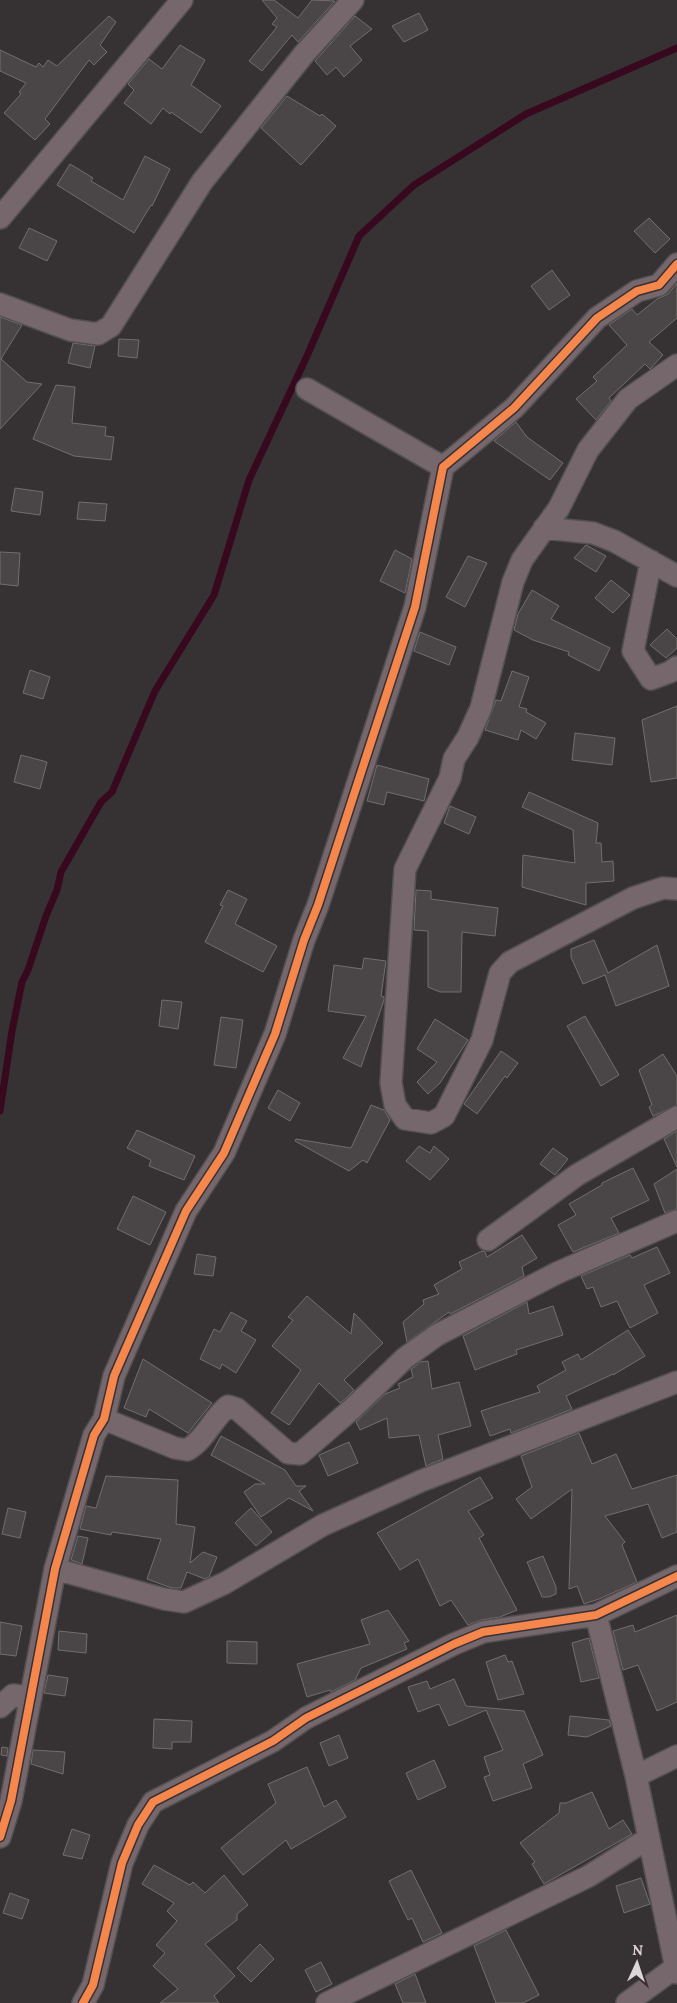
<svg xmlns="http://www.w3.org/2000/svg" width="677" height="2003" font-family="Lora,serif">
<style>
.lines{fill:none;stroke-linecap:round;stroke-linejoin:round}
.stream{stroke:#37081e;stroke-width:7}
.building{fill:#4a4647;stroke:#726e6f}
.street-casing{stroke:#535051;stroke-width:24}
.street{stroke:#76676c;stroke-width:21}
.cycleway-casing{stroke:#383032;stroke-width:11}
.cycleway{stroke:#f5874c;stroke-width:8}
</style>
<rect width="100%" height="100%" fill="#363233"/>
<g class="lines">
<!-- stream -->
<path class="stream" d="M0,1111l12,-80 10,-49 6,-12 18,-54 11,-26 4,-18 40,-70 11,-10 43,-101 59,-96 35,-115 58,-124 52,-120 55,-51 112,-71 151,-66"/>
</g>
<!-- building -->
<path class="building" d="M262,0h12l24,18 14,-18 23,1 -37,41 -6,-7 -30,36 -13,-10 28,-34 -5,-3 5,-6z
M419,13l9,17 -24,12 -12,-16z
M109,16l7,6 -16,23 7,7 -13,13 -5,-5 -44,59 5,5 -15,16 -31,-27 17,-19 -2,-2 7,-9 -26,-12v-21l36,17 3,-4 4,4 5,-7 9,6z
M355,16l17,13 -22,17 12,14 -18,17 -8,-10 -9,8 -12,-14z
M180,45l25,15 -14,25 30,21 -20,27 -30,-21 -1,2 -7,-6 -12,16 -27,-21 10,-13 -6,-6 21,-25 13,10z
M287,96l33,20 2,-2 14,12 -35,39 -40,-37z
M145,156l25,13 -18,37 -1,-1 -17,28 -77,-48 13,-21 23,14 -2,3 32,19z
M649,218l21,21 -15,14 -21,-22z
M29,228l28,13 -10,20 -28,-13z
M552,270l18,25 -21,15 -18,-24z
M677,283v35l-28,24 14,13 -13,14 -5,-5 -36,34 2,3 -15,19 -20,-21 21,-18 -4,-4 34,-32 -18,-20 23,-16 5,6 20,-16 11,-5z
M0,317l22,8 -21,34 26,23 15,2 -42,45z
M119,339l20,1 -2,18 -19,-2z
M73,343l22,3 -5,22 -22,-5z
M56,385l19,2 -3,36 34,4 -1,9 9,1 -3,23 -37,-4 -41,-17z
M516,422l11,15 36,26 -13,17 -56,-39z
M15,488l28,4 -3,23 -29,-4z
M79,502l28,2 -2,17 -28,-2z
M586,545l20,11 -10,16 -22,-14z
M395,550l17,9 -7,34 -25,-12z
M0,552l20,1 -2,33 -18,-2z
M468,556l19,7 -22,44 -19,-10z
M611,580l19,15 -17,18 -18,-15z
M532,590l27,16 -8,13 59,29 -11,23 -31,-16 1,-3 -36,-12 -19,-10 4,-16z
M667,629l10,10v9l-11,10 -16,-13z
M420,632l36,15 -7,18 -35,-14z
M30,670l20,7 -7,22 -20,-6z
M512,671l17,6 -10,30 8,2 -1,3 20,11 -10,16 -15,-9 -3,10 -33,-10 11,-30 5,1z
M677,706v72l-26,4 -9,-62z
M575,733l40,5 -3,27 -40,-5z
M21,755l26,7 -7,27 -26,-7z
M377,765l52,14 -5,22 -37,-9 -3,13 -17,-4z
M529,792l69,31 -2,20h5l1,19 11,-1 1,20 -28,2v22l-64,-18 1,-32 52,8 -2,-33 -51,-23z
M450,806l26,11 -7,17 -25,-11z
M228,890l19,9 -12,25 42,22 -14,26 -58,-30 18,-36 -3,-1z
M416,890l15,1v8l67,9 -3,28 -33,-4 -1,60h-21l-12,-5v-56l-14,-1z
M594,940l14,33 49,-28 12,41 -53,20 -11,-31 -22,9 -12,-27v-8z
M364,958l22,3 -5,35 3,1v3l-23,67 -18,-9 23,-42 -38,-5 6,-46 28,4z
M162,1000l20,2 -4,27 -19,-3z
M585,1016l34,59 -18,11 -34,-60z
M221,1017l22,3 -7,48 -22,-3z
M435,1019l33,21 -28,43 -12,11 -11,-12 20,-20 -20,-13z
M501,1051l17,12 -11,15 -2,-2 -28,38 -13,-10z
M663,1054l14,22v29l-24,11 -4,-9 3,-2 -13,-35z
M278,1090l22,13 -10,18 -22,-13z
M371,1105l13,5 6,10 -23,43 -4,-3 -14,11 -54,-30 1,-2 55,9z
M137,1130l58,26 -11,24 -35,-14 2,-6 -24,-12z
M677,1131v36l-13,-28z
M419,1146l11,7 4,-7 15,13 -19,21 -24,-19z
M553,1148l15,11 -13,16 -15,-11z
M633,1168l16,32 -38,18 8,15 -46,19 -15,-27 18,-10 -7,-11 33,-19v-2z
M677,1169v40l-12,4 -11,-29z
M133,1196l33,16 -16,33 -33,-16z
M522,1235l15,23 -15,9 2,9 -74,38 -1,-2 -42,30 -4,-20 21,-18 -1,-4 16,-6 -5,-9 28,-16 -3,-7 23,-11 3,1 2,5z
M657,1247l13,26 -26,12 14,28 -28,15 -13,-27 -16,6 -8,-20 -6,2 -6,-13 49,-21 2,3z
M197,1254l19,3 -3,19 -19,-2z
M307,1296l44,38 3,-21 29,30 -39,37 10,10 -9,9 -5,4 -21,-20 -30,42 -18,-12 30,-43 -29,-24 21,-26 -5,-3z
M527,1302l2,12 24,-8 10,29 -47,15 1,4 -42,16 -12,-34z
M231,1312l16,9 -6,10 15,9 -20,33 -14,-9 -2,5 -20,-10 14,-30 6,3z
M628,1330l17,26 -32,19v-1l-47,22 6,13 -61,24 -1,-4 -20,7 -9,-25 59,-19 -3,-6 29,-16 -4,-8 16,-8 3,6z
M143,1359l69,44 -24,30 -39,-24 -3,8 -22,-9z
M428,1361l4,28 27,-7 12,44 -33,9 5,24 -17,7 -7,-31 -30,3 -2,-20 -27,12 -4,-8 29,-28 15,-6 -2,-4 15,-7 -2,-8 2,-1 7,-6z
M579,1433l13,31 24,-10 16,35 45,-14v57l-15,6 -14,-34 -43,12 20,26 -3,3 15,37 -38,17 -15,5 -7,-18 -8,3 3,-100 -41,30 -15,-20 16,-12 -11,-31z
M221,1436l64,34 11,16h10l-7,5 14,20 -24,-13 -28,19 -17,-25 11,-8h10l-54,-29z
M349,1442l9,21 -30,13 -9,-21z
M106,1476l72,4 -2,44 19,3 -5,36 13,-11 14,5 -8,20 -4,2 -18,-7 -6,16h-9l-25,-9 14,-40 -49,-7 -1,3 -31,-6 6,-23 10,2z
M480,1477l13,21 -25,13 16,24 -5,3 38,72 -17,7 -19,3 -13,5 -17,-25 -11,6 -22,-47 -18,11 -23,-37z
M8,1508l18,4 -6,26 -18,-4z
M251,1508l21,24 -16,14 -21,-23z
M78,1536l10,2 -6,26 -11,-4z
M543,1556l13,31v7l-7,3h-7l-15,-35z
M388,1610l21,31 -5,2 3,6 -46,19 -6,12 -24,12 -1,-2 -23,7 -10,-33 73,-20 -9,-24z
M677,1615v87l-20,9 -19,-46 -15,5 -10,-39 20,-6 2,7z
M0,1622l22,4 -6,30 -16,-2z
M59,1631l28,3 -1,19 -28,-3z
M589,1638l10,40 -18,4 -9,-39z
M227,1641l30,1v22l-30,-1z
M505,1655l3,7 4,-1 12,33 -26,6 -12,-38z
M48,1675l20,3 -3,18 -21,-3z
M454,1679l12,27 58,5 19,44 -20,9 9,24 -39,13 -9,-24 6,-2 -6,-18 19,-7 -17,-40 -37,16 -10,-22 -21,8 -10,-25 19,-6 3,8z
M570,1716l39,4 2,6 -24,11 -19,-2z
M154,1719l38,2 -1,21h-19v7l-19,-1z
M339,1735l9,23 -19,8 -9,-23z
M2,1747l6,1 -1,8 -6,-1z
M33,1750l32,2 -2,22 -32,-10z
M434,1760l12,27 -28,13 -12,-27z
M307,1767l17,40 12,-7 10,17 -55,32 -5,-9 -43,35 -22,-27 55,-45 -8,-19z
M592,1792l17,37 14,-9 9,14 -88,50 -12,-20 3,-2 -15,-19 39,-30 1,-10h6z
M72,1829l18,6 -8,24 -19,-4z
M154,1865l36,20 3,-3 12,11 19,-18 24,30 -11,9v6l-32,24 30,32 -21,20 5,7h-59l18,-14 -25,-23 12,-13 -9,-8 21,-24 -10,-10 7,-8 -32,-19z
M411,1870l31,63 -19,9 -11,-24 -4,2 -19,-39z
M641,1878l9,26 -26,9 -8,-27z
M10,1893l19,7 -7,19 -19,-6z
M506,1930l33,65 -16,8h-27l-22,-57z
M260,1944l14,15 -23,23 -14,-14z
M321,1962l11,22 -16,8 -11,-22z
M415,1974l11,29h-23l-8,-19z"/>
<g class="lines">
<!-- street casing -->
<g class="street-casing">
<path id="street" d="M0,218l182,-218
M0,304l70,26 28,4 13,-8 91,-144 102,-128 49,-54
M677,365l-49,34 -40,51 -29,58 -37,52 -9,22 -32,126 -13,29 -14,22 -4,19 -45,91 -14,214 4,22 10,14 26,4 13,-7 38,-76 18,-67 10,-11 123,-64 30,-10 14,1
M307,389l136,78
M544,528l49,5 21,8 63,35
M651,561l-18,90 18,28 19,-7 7,-5
M488,1240l89,-65 100,-58
M104,1419l71,29 12,2c18,-10 25,-31 41,-44l9,3 51,44 12,1 53,-46 52,-50 32,-23 120,-62 120,-52
M55,1569l109,30 20,3 41,-19 98,-58 98,-44 256,-99
M596,1615l40,161 41,197
M0,1707l13,-12 18,2
M636,1776l41,-20
M0,1837l11,-36 44,-232 39,-134 10,-16 10,-43 72,-165 38,-58 51,-119 29,-94 14,-35 97,-298 28,-140 71,-59 83,-90 40,-27 22,-6 18,-21
M83,2003l10,-18 29,-122 16,-38 15,-23 120,-61 33,-23 148,-74 29,-12 113,-17 81,-39
M327,2003l262,-127 60,-38
M627,2003l49,-36"/>
</g>
<!-- street -->
<use href="#street" class="street"/>
<!-- cycleway casing -->
<g class="cycleway-casing">
<path id="cycleway" d="M0,1837l11,-36 44,-232 39,-134 10,-16 10,-43 72,-165 38,-58 51,-119 29,-94 14,-35 97,-298 28,-140 71,-59 83,-90 40,-27 22,-6 18,-21
M83,2003l10,-18 29,-122 16,-38 15,-23 120,-61 33,-23 148,-74 29,-12 113,-17 81,-39"/>
</g>
<!-- cycleway -->
<use href="#cycleway" class="cycleway"/>
</g>
<!-- north arrow -->
<g transform="translate(637 1963) rotate(3)" stroke="#383032" stroke-width="4" paint-order="stroke">
<path d="M0-4L9 19L0 12L-9 19Z" fill="#dbd6d7"/>
<text y="-8" font-size="14" font-weight="bold" text-anchor="middle" fill="#dbd6d7">N</text>
</g>
</svg>
